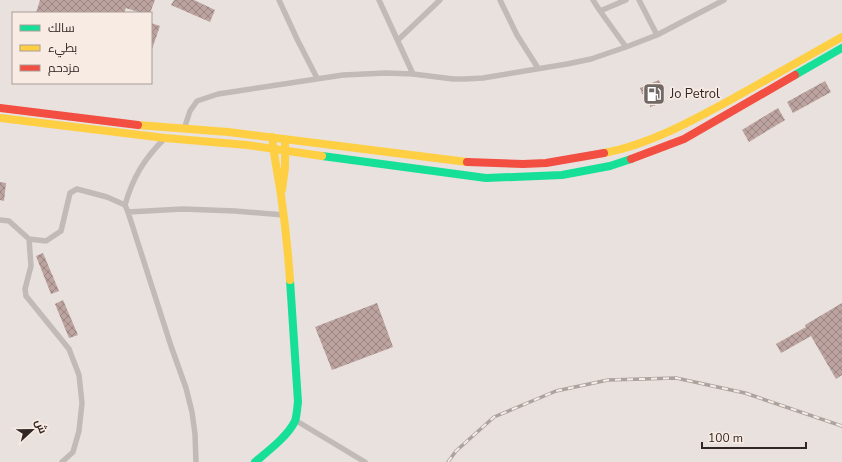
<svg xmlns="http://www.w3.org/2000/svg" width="842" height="462" font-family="'Nunito Sans',Cairo,sans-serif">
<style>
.building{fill:url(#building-cross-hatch)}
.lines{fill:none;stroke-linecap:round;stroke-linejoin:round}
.street{stroke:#c2bab6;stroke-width:5.5}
.fast{stroke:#16e098;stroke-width:8}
.slow{stroke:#ffcf43;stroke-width:8}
.jam{stroke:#f24e42;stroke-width:8}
.rail-casing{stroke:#aaa3a0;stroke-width:3.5}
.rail{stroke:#f8ebe3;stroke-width:2;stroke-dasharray:6;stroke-linecap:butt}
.labels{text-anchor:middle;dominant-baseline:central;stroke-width:3.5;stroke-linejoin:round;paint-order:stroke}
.poi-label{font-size:13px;fill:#322725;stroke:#f8ebe3;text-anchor:start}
</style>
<defs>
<pattern id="building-cross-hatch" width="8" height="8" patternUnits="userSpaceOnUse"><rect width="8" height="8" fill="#bca39f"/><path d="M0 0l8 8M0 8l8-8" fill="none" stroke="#998581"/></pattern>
</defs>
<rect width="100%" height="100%" fill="#e9e1dd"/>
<!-- building -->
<path class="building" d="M40,0h115l-5,13h-9l-15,-5 -2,5h-88z
M174,0h20l21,10 -5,12 -39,-17z
M151,23l9,3 -8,23h-1z
M659,80l3,6 -6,2 9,14 -15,5 -1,-15 -7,2 -2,-6z
M825,81l6,11 -38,21 -6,-11z
M778,108l7,12 -36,22 -7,-12z
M0,182l6,1 -2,18 -4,-1z
M43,253l16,38 -8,3 -15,-38z
M63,300l15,35 -9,3 -14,-34z
M377,303l16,44 -61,23 -17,-43z
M842,303v72l-6,4 -25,-43 -30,17 -5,-9 30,-17 -1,-2z"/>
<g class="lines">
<!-- street -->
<path class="street" d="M279,0l18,39 20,39
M379,0l34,74
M500,0l17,35 21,33
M593,0l7,11 26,36
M639,0l18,35
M600,11l26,-11
M398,40l42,-40
M184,129l6,-18 7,-10 21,-7 125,-19 43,-2 27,1 40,5h12l18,-1 84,-14 24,-5 35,-12 31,-12 67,-35
M165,138c-21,21 -32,39 -40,67l3,7 43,134 15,42 6,24 3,22 1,28
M128,212l55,-3 52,2 49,4
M0,220l9,1 20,18 17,2 15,-10 9,-38 7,-4 30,8 18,8
M29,239l2,27 -6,23 1,7 43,53 10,26 3,28 -3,28 -6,21 -11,10
M295,420l70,42"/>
<!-- fast -->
<path class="fast" d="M795,75l47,-27
M322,156l164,22 76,-3 48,-9 21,-7
M255,462c13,-11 33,-26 40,-41 2,-6 2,-13 3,-19l-8,-122"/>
<!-- slow -->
<path class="slow" d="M0,118l165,20 82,7 75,11
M138,125l90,7 239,30
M272,137c2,20 6,38 9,58 4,28 7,56 9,85
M604,153c48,-9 95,-36 137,-59 34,-19 67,-38 101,-57
M282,190l3,-22v-29"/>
<!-- jam -->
<path class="jam" d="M0,108l138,17
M631,159l53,-20 111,-64
M467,162l56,2 23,-1 58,-10"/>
<!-- rail casing -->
<g class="rail-casing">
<path id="rail" d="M448,462l8,-11 38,-34 62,-26 52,-11 68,-2 69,15 97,33"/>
</g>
<!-- rail -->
<use href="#rail" class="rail"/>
</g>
<!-- icons -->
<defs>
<g id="fuel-square" transform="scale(1.15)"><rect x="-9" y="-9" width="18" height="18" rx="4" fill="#726865" stroke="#f8ebe3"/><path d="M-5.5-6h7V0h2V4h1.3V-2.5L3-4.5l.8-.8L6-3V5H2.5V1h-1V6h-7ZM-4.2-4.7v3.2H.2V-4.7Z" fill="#fff"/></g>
</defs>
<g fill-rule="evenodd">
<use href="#fuel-square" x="654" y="94"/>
</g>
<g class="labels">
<!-- poi labels -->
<g class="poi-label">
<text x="670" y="94">Jo Petrol</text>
</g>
</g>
<!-- legend -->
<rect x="12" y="12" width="140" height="72" fill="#f8ebe3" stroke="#a99d97"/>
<rect x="20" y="25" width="20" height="6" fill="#16e098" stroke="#a99d97"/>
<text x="48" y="32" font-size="12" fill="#322725">سالك</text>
<rect x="20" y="45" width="20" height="6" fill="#ffcf43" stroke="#a99d97"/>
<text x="48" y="52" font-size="12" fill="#322725">بطيء</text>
<rect x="20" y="65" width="20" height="6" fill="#f24e42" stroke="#a99d97"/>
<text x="48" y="72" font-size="12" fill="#322725">مزدحم</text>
<!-- north arrow -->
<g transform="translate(32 430) rotate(68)" stroke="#f8ebe3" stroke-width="3" paint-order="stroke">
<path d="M0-3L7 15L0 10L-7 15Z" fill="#322725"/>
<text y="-6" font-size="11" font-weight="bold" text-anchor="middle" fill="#322725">ش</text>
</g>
<!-- scale -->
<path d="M702 442v6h104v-6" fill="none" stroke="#322725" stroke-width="2"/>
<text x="708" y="442" font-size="12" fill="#322725" stroke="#f8ebe3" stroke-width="3" paint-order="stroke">100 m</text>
</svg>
